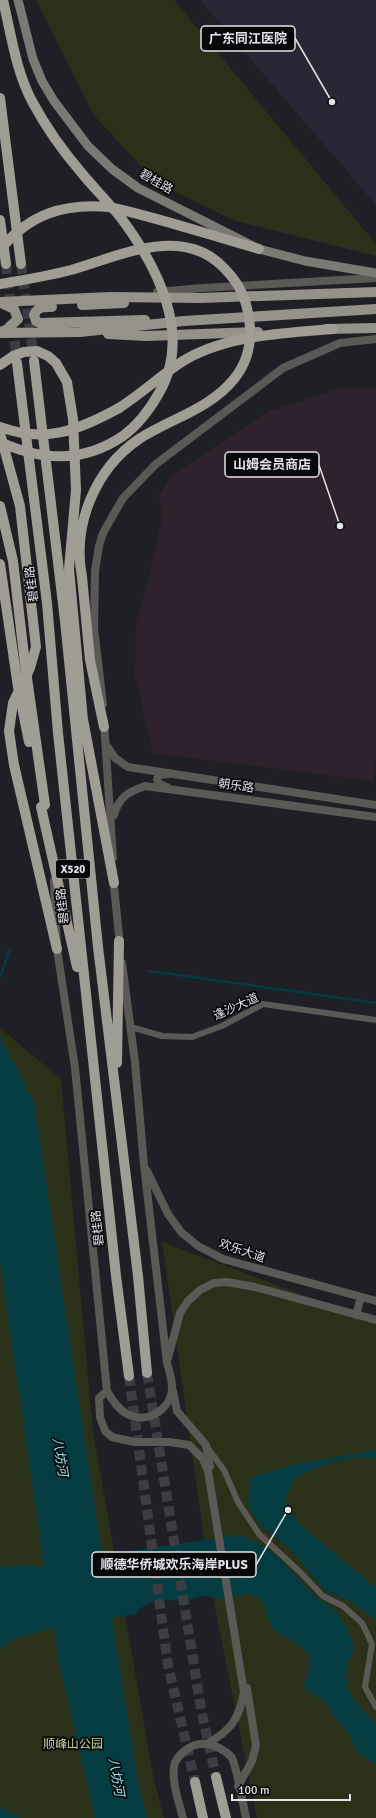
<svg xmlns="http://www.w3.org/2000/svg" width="376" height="1818" font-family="Signika,'Noto Sans SC',sans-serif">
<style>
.commercial{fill:#2f222e}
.built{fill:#272735}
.green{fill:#2b3119}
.water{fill:#043c42}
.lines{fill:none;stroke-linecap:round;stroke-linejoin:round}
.stream{stroke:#043c42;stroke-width:2.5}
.trunk-tunnel{stroke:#3c3c43;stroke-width:10;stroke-dasharray:10 5;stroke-linecap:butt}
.minor{stroke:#5a5955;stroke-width:6}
.tertiary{stroke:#5a5955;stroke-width:8}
.secondary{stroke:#7b7973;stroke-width:9}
.primary{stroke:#95928a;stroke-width:10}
.trunk{stroke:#a09e94;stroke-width:10}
.trunk-bridge{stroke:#a09e94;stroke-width:10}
.labels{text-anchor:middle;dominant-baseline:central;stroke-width:3.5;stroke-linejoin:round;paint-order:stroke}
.shield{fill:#09090c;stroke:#a2a2a6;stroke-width:1}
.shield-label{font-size:11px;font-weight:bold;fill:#e3e3e8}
.street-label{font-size:12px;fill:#e3e3e8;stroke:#09090c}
.park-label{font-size:12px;fill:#c1d193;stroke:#09090c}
.water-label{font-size:13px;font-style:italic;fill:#91e6f1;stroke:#09090c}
.leader{fill:none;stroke:#e3e3e8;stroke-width:1.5}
.callout-dot{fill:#e3e3e8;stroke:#09090c;stroke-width:1.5}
.callout{fill:#09090c;stroke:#e3e3e8;stroke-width:1.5}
.callout-label{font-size:13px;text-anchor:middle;font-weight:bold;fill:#e3e3e8}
</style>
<rect width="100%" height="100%" fill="#1f1f26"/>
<!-- commercial -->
<path class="commercial" d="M376,387v370l-3,24 -220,-28 -18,-77 1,-54 15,-51 11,-53 -3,-22 11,-18 98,-66 72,-24z"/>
<!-- built -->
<path class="built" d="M200,0h176v205z"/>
<!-- green -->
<path class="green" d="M36,0h138l202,244v12l-140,-35 -80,-38 -63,-69z
M0,1028l61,51 32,352 60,344 11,43h-164z
M162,1242l214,80v496h-119l-46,-231z"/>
<!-- water -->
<path class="water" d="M0,1036l34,65 68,454 135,-20c36,8 50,34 75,58 8,8 20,13 26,21 7,9 14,22 16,33 0,6 -6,14 -7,20 -5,27 13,39 29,57v40l-18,-11 -11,-21 -13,-16 -7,-12 -21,-15 -2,-4c15,-38 -4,-38 -31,-55l-10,-27 -5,-5 -9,-4 -29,5 -15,-3 -8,1 -10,4 -23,-1 -13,2 -12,7 -3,5 -24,4 26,163 9,37h-52l-37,-160 -4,-30 -41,11 -13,11v-84c14,2 25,-4 39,1l5,-1 -44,-303z
M376,1450v8c-31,-4 -54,8 -82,20l-9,22 13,22 78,66v32l-24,-18 -28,-12 -36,-43 -27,-21 -13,-20 1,-19 4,-11 44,-12z
M0,1807l20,10 1,1h-21z"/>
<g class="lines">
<!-- stream -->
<path class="stream" d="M150,971l226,32
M0,977l9,-26"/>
<!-- trunk-tunnel -->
<path class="trunk-tunnel" d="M6,264l5,46
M21,264l13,95
M13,326l4,36
M147,1373l54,336 15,68
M129,1376l39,289 27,117"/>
<!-- minor -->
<path class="minor" d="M131,1027l31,9 30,1 30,-11 41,-22 113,16
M207,1447l17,23 14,32 21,32 41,38 23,24 20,10 19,17 10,21 -7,43 11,20"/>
<!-- tertiary -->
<path class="tertiary" d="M157,292l45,-4 174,-10
M103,704l-9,-76 1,-57 4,-25 4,-13 20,-35 33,-34 127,-96 57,-25 36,-4
M104,722l9,136
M107,746l8,12 13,9 248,38
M167,787l-8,-3 -2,-5 2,-4 9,-1
M114,815c5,-18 14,-23 31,-29l231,31
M113,877l7,68
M54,881l3,68 18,119 32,323c5,9 11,18 20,23 20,11 45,-5 45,-27 0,-8 -3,-17 -5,-24l-23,-198 -9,-103 -13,-99
M147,1171l21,43 13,18 17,14 25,13 153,42
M356,1315l5,-18
M168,1358l12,-45 8,-12 12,-11 14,-7 13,-1 28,5 121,33
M107,1391l-8,7 1,19 5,14 7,6 22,5h36l19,3 14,14 5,12 36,221c-5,27 -13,39 -38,52
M173,1391l4,20 29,34 4,21
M238,1786l14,-25 4,-15 -9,-58
M183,1818c-4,-16 -11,-34 -9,-51 1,-10 15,-22 26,-23 10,-2 26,6 32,14 4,7 12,50 14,60"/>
<!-- secondary -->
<path class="secondary" d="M18,0l15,59 9,22 12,20 34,45 24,23 26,19 121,61 46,12 71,12"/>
<!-- primary -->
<path class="primary" d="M0,302l110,-5 90,1 176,-6
M82,305l42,-2
M52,307c-8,0 -14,-1 -18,8l2,6 4,2 105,-3
M326,329l50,-1
M0,332l6,-2 12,-11 -4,-10 -13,-6
M0,333l80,-1 104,-11 192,-12
M108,334l38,2 112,-4"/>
<!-- trunk -->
<path class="trunk" d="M0,98l21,166
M109,207c51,11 100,28 150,42
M0,220l6,44
M34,361l31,260 33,326 40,329 9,97
M17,363l30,240 11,130 19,176 39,367 13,100
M0,365l13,-9 11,-4 13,-1 11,5 8,7 11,19 6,37 3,71 -7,79 14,151
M119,408c22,-14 40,-31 61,-45 42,-28 105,-30 153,-34
M0,433l20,73 16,141 -6,21 -17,35 -4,28 5,34 43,184
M82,577l8,83 14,67
M82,714l32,169
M41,807l36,160
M117,1063l2,-122
M216,1777l10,41
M195,1782l8,36"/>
<!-- trunk-bridge -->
<path class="trunk-bridge" d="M0,250c29,-36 64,-47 109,-43
M0,284c24,-4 48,-8 71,-14 48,-14 113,-46 154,-1 10,10 17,21 21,35 7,26 6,53 -12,75 -24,30 -64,40 -95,60 -44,30 -67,86 -57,138
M0,427c45,17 79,3 119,-19
M0,442c43,19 83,21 123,-6 15,-11 27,-27 36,-43 34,-58 -2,-127 -38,-175 -13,-16 -28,-31 -41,-47 -18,-21 -34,-44 -47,-68 -17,-31 -22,-69 -30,-103
M0,506l13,55 12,103 20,141
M0,564l18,123 11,55"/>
</g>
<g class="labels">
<!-- shield labels -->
<rect class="shield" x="56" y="860" width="34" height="18" rx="3"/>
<g class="shield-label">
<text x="73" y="869">X520</text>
</g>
<!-- street labels -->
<g class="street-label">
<text transform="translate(156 182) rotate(30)">碧桂路</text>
<text transform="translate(32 584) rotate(-97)">碧桂路</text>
<text transform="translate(236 786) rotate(8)">朝乐路</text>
<text transform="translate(63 906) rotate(-96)">碧桂路</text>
<text transform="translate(236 1007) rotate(-24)">逢沙大道</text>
<text transform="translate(98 1228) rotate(-96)">碧桂路</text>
<text transform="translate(242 1251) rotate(19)">欢乐大道</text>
</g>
<!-- park labels -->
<g class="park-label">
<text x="73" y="1744">顺峰山公园</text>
</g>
<!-- water labels -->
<g class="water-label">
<text transform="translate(60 1457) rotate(81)">八坊河</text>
<text transform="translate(116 1777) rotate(80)">八坊河</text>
</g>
</g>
<!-- callouts -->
<path class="leader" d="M332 102L295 38M340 526L319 465M288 1510L256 1565"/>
<g class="callout-dot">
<circle cx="332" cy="102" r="4"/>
<circle cx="340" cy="526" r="4"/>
<circle cx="288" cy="1510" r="4"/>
</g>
<g class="callout">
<rect x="201" y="26" width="94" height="25" rx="4"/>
<rect x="225" y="452" width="94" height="25" rx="4"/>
<rect x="92" y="1552" width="164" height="25" rx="4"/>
</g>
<g class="callout-label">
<text x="248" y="43">广东同江医院</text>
<text x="272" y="469">山姆会员商店</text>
<text x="174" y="1569">顺德华侨城欢乐海岸PLUS</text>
</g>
<!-- scale -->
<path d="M232 1794v6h118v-6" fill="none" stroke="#e3e3e8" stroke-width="2"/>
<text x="238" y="1794" font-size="12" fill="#e3e3e8" stroke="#09090c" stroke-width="3" paint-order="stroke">100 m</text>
</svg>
